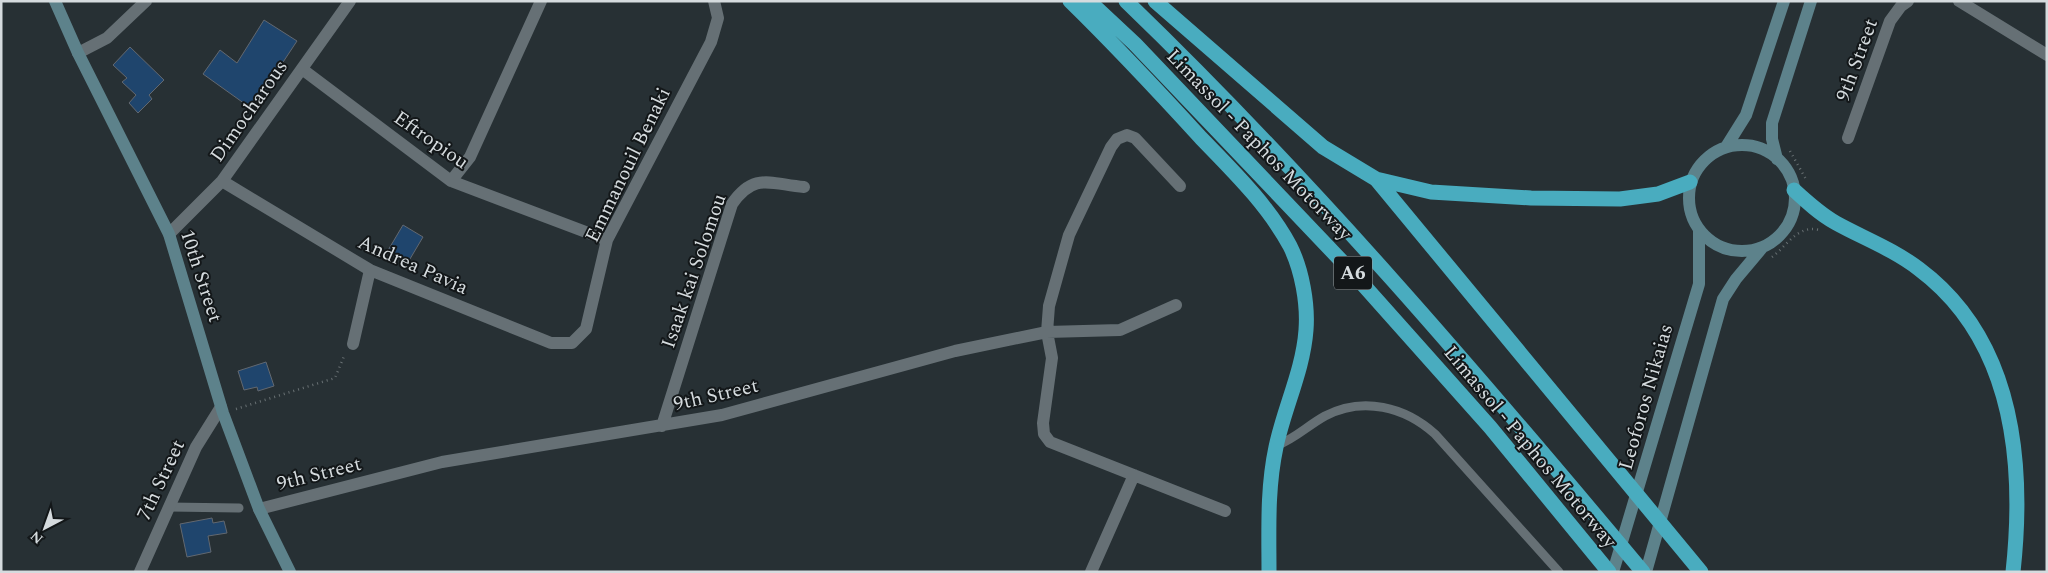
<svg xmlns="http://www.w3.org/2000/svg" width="2048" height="573" font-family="Spectral,serif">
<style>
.building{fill:#1f456d;stroke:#626870}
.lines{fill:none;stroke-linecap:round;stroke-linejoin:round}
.path{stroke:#687073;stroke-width:2.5;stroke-dasharray:1 4;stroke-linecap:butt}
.lane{stroke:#667075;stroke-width:9}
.street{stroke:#667075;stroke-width:12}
.secondary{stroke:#5d828b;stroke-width:12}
.highway{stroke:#49acbf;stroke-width:15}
.labels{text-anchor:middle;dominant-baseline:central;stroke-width:4;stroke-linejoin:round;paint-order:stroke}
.shield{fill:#131719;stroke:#9ba0a3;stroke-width:1}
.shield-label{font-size:19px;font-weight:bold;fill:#d5dbde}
.street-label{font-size:20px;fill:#d5dbde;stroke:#131719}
</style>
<rect width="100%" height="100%" fill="#273034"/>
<!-- building -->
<path class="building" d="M264,20l33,21 -45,68 -49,-35 17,-24 17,13z
M130,47l34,33 -15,15 3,4 -14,14 -9,-10 7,-8 -14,-13 5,-4 -14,-13z
M403,225l20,12 -16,27 -20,-12z
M266,362l8,24 -16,5 -1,-4 -13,3 -6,-19z
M212,518l1,5 11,-2 3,12 -19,3 3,16 -24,5 -7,-33z"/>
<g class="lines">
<!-- path -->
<path class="path" d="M1790,151l17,30
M1772,257c14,-10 26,-33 47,-27
M236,409l99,-31 10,-24"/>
<!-- lane -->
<path class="lane" d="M1276,446c20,-8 31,-20 49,-30 38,-20 80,-9 110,18l124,138
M169,507l70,1"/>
<!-- street -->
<path class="street" d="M1959,1l88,54
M78,53l29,-15 39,-37
M302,69l149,112 156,59
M1848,138l42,-117 11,-15 7,-5
M222,181l148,89 181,73h21l14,-14 21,-89 104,-198 7,-24 -4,-17
M451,181l19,-24 71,-156
M1180,186l-45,-48 -8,-3 -10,4 -6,8 -42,88 -20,71 -2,26 5,26 -9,65 1,11 6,8 175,69
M169,234l53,-53 128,-180
M353,344l17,-74
M662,426l70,-222c22,-32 38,-20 72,-17
M259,509l183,-47 280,-47 233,-64 92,-19 73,-2 56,-25
M140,572l56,-125 25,-40
M1091,572l43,-97"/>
<!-- secondary -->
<path class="secondary" d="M55,1l23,52 91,181 54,179 36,96 31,63
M1689 198a53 53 0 1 1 106 0a53 53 0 1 1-106 0Z
M1726,147l20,-32 38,-114
M1777,159l-5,-20v-16l39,-122
M1613,572l86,-288v-54
M1646,572l77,-273 13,-20 26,-31"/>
<!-- highway -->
<path class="highway" d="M1070,1c45,44 88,90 131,137 32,33 67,67 89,108 12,24 18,58 16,84 -3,41 -22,78 -30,117 -9,42 -7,83 -7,125
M1089,1l46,43 216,227 139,156 119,145
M1126,1c185,178 352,374 517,571
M1155,1l168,146 53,32 55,13 100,6 89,1 38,-5 32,-12
M1376,179l325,393
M1794,190c13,12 26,24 42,33 27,15 57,26 83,46 95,71 106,193 94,303"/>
</g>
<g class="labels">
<!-- shield labels -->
<rect class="shield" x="1334" y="256.5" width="38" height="33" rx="4"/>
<g class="shield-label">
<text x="1353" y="273">A6</text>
</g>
<!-- street labels -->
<g class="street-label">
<text transform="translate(1857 60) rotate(-70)">9th Street</text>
<text transform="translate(249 111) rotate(-55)">Dimocharous</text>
<text transform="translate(431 140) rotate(35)">Eftropiou</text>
<text transform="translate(1259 145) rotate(46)">Limassol - Paphos Motorway</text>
<text transform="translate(628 165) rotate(-64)">Emmanouil Benaki</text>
<text transform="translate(413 265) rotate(24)">Andrea Pavia</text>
<text transform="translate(694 271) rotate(-71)">Isaak kai Solomou</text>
<text transform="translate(201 276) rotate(72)">10th Street</text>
<text transform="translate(716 395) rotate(-13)">9th Street</text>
<text transform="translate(1646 397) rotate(-74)">Leoforos Nikaias</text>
<text transform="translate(1530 447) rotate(50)">Limassol - Paphos Motorway</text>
<text transform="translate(319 474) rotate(-14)">9th Street</text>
<text transform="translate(161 480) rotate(-65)">7th Street</text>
</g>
</g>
<!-- border -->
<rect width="2048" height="573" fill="none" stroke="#d5dbde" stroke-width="5"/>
<!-- north arrow -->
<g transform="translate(45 528) rotate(221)" stroke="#131719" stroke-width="4" paint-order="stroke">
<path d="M0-4L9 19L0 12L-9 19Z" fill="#d5dbde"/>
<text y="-8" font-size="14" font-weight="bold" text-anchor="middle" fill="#d5dbde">N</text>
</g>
</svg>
